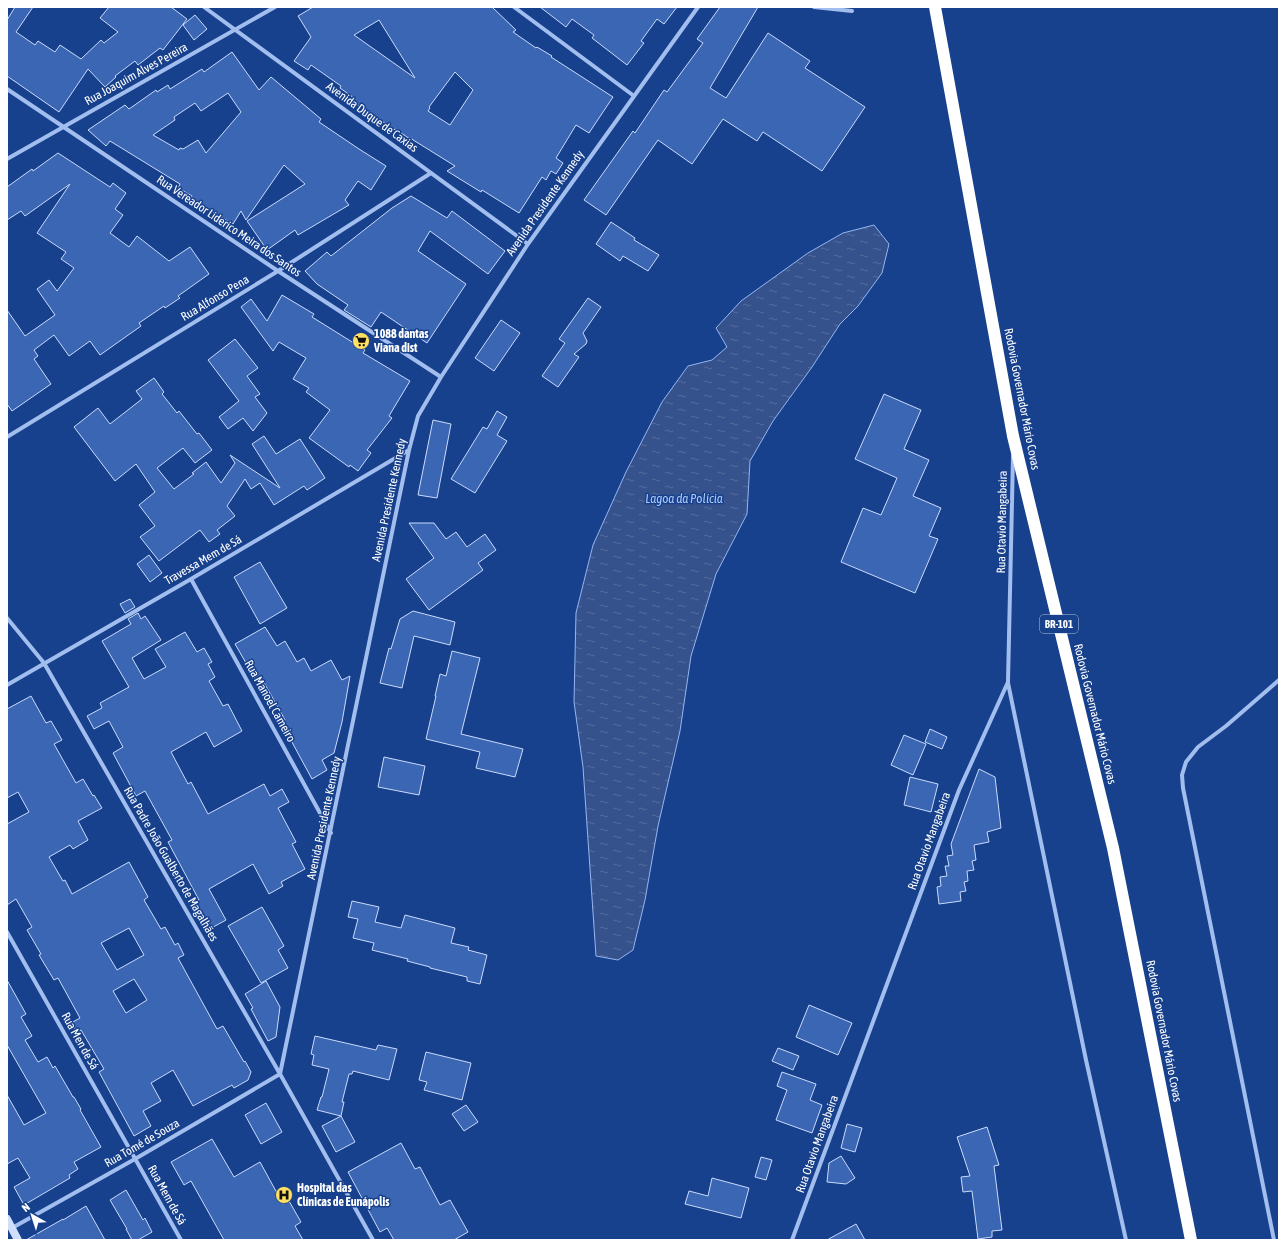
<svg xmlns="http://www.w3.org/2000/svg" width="1286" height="1247" font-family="'Asap Condensed',sans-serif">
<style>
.water{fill:url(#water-ripples);stroke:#95b7f2}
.building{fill:#3b66b4;stroke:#c9dbfb;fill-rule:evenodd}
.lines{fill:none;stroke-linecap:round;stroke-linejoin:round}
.street{stroke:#a2beef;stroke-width:4}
.secondary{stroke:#d0defb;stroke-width:8}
.highway{stroke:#fff;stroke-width:12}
.labels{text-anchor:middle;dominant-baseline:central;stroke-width:3;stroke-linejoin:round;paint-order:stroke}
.shield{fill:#17408d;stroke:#b9c6dd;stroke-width:1}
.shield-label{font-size:11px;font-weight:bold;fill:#fff}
.street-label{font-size:12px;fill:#fff;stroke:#17408d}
.poi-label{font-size:12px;font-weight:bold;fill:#fff;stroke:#17408d;text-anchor:start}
.water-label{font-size:13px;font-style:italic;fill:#aec8f6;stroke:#17408d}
</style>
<defs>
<pattern id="water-ripples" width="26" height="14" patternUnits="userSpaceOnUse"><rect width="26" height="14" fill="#35528c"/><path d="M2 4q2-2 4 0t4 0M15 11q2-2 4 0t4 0" fill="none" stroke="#536c9d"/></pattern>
</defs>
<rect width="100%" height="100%" fill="#17408d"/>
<!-- water -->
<path class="water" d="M874,225l15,19 -7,29 -24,33 -18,18 -28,43 -39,54 -23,40 -3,53 -31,60 -25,82 -11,75 -22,95 -13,74 -12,50 -15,10 -22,-4 -13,-189 -9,-65 2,-89 17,-68 33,-73 36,-70 26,-36 24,-6 15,-13 -11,-19 25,-27 67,-48 35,-20z"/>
<!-- building -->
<path class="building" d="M15,7h18l-17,25 19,13 3,-4 17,11 5,-7 21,14 20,-19 3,3 14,-11 -18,-14 9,-11h62l16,12 -24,31 -3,-2 -22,17 -3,-4 -20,15 1,1 -11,10 -17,-18 -29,43 -52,-36v-56z
M313,7h179l24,23 -3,2 23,16 1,-1 15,9 -1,1 62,40 -24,36 -13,-8 -20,33 7,5 -7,11 -5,-3 -5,9 -4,-3 -23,36 -37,-23 -1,2 -34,-21 8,-5 -45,-28v1l-15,-10 -1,1 -15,-11 -2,3 -13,-10 1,-2 -13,-9 2,-3 -14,-10 1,-2 -30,-21 -3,5 -14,-9 17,-24 -13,-21zM379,20l36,58 -61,-43zM455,72l18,18 -23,35 -22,-14 2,-3 -1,-1z
M540,7h137l-13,17 -7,-5 -16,22 3,2 -17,22 -35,-27 2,-3 -22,-16 -6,8z
M720,7h38l-48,81 16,10 42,-65 42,28 -5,7 60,39 -43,64 -59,-39 -6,9 -34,-22 -31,45 -34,-24 -52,75 -22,-15 49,-69 2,2 29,-43 3,2 36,-49 -6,-4z
M195,15l12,14 -13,11 -11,-15z
M232,52l27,38 12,-13 50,42 -2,3 40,27 27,17 -15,24 -13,-9 -13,19 4,5 -51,30 -3,-5 -28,20 -20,-29 58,-37 -21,-19 -38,55 -5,-9 -8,13 -43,-25 2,-3 -14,-8 2,-4 -70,-43 -4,5 -18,-16 37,-25 4,4 27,-19 1,2 11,-7 2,4 32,-20 2,3zM228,93l13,19 -35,41 -8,-13 -15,9 -3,-1 -1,2 -26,-15 22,-15 -1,-3 21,-14 6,8z
M58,153l52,34 3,-4 13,10 -11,16 8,6 -13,18 19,14 8,-11 32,25 21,-14 19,27 -31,22 2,2 -15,10 -1,-2 -25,17 2,3 -41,29 -10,-14 -21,15 -15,-21 -20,15 4,6 -4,3 17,25 -39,27 -5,-7v-94l18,26 30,-21 -18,-26 12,-9 8,11 17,-23 -13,-9 5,-7 -29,-19 33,-49 -45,32 -4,-5 -14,9v-33l25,-18 1,2z
M411,196l36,22 5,-7 53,40 -17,23 -58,-43 -12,20 48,33 -39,59 -46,-31 -10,15 -27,-17 4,-5 -31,-21 -12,-13 22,-19 4,4 61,-48z
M611,222l24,16 -1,2 25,15 -11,16 -25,-15 -3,5 -24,-17z
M282,295l32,19 -2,3 53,33 -2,3 47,28 -21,35 3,2 -25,32 4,3 -13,18 -8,-6 -1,2 -40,-29 21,-28 -24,-18 3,-4 -16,-9 13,-21 -27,-16 -6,9 -32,-44 10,-8 16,22z
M588,298l13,9 -18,26 4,8 -1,3 -12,10 5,3 -21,30 -16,-11 23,-33 -6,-4z
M501,320l19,13 -26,38 -19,-13z
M235,339l23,29 -11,8 13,18 -5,3 12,16 -14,18 -10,-13 -15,11 -9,-12 20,-16 -31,-41z
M154,378l10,14 -2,2 15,19 2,-2 18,23 2,-1 13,17 -17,13 -12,-15 -26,20 17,21 20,-15 -2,-1 14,-11 15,21 14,-20 -5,-8 50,33 -28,-44 12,-8 12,18 24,-15 25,39 -18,12 -3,-4 -30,19 -14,-22 -9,6 -6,-10 -18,27 8,10 -18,14 3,4 -11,8 -9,-12 -41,31 -19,-24 15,-11 -16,-21 16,-13 -19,-28 -21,17 -41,-54 24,-19 12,16 32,-25 -6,-8z
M884,394l37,16 -17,39 25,11 -16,36 28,12 -12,28 9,3 -23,54 -74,-31 22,-54 18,7 16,-37 -42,-19z
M497,411l10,6 -10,18 10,6 -32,52 -24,-14 32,-52 4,2z
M433,420l18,4 -14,74 -19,-3z
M409,523h25l12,16 10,-7 11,15 18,-13 11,16 -18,13 5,7 -54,40 -23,-31 28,-21z
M149,555l13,18 -12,9 -13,-18z
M260,562l27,46 -27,16 -26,-47z
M130,599l5,8 -10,6 -5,-9z
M413,611l42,11 -5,23 -36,-9 -12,52 -22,-5 9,-35 2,1 9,-30z
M138,613l3,6 4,-3 16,24 -29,18 12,21 22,-12 -11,-18 30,-17 12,20 7,-4 8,14 -4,2 7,13 -6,4 14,25 5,-2 14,27 -28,16 -8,-15 -35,20 17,32 3,-2 17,32 56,-30 6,12 12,-7 7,13 -11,6 18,34 -4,2 13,25 -24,13 2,4 -14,8 -16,-30 -44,25 17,31 -20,11 -15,-27 8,-4 -31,-58 4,-2 -27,-49 -9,5 -23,-43 10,-6 -14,-26 -15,8 -7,-13 15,-8 -2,-5 29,-16 -27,-46 29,-17 -3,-5z
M265,627l12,19 8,-5 12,21 7,-4 7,13 20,-11 11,20 8,-4 -8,46 -8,31 -12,7 5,10 -15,9 -31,-57 4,-2 -23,-41 -5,3 -22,-38z
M452,651l28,7 -19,76 62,15 -8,28 -39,-9 4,-16 -54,-13 10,-43h-1l5,-22 6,2z
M31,696l15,27 5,-2 11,19 -8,4 22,39 7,-4 10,17 1,-1 8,13 -24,13 10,19 -15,9 -3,-4 -21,12 14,24 2,-1 7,14 57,-32 19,35 -4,3 17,29 4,-2 10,18 3,-2 6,12 -6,3 39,71 6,-3 21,36 1,-1 6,11 -3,8 -14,8 -2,-3 -39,21 -20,-36 -22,13 10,18 -18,10 8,15 -17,10 -35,-64 5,-3 -23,-39 -4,3 -6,-10 9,-5 -22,-40 -4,2 -15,-25 2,-1 -14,-24 5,-3 -16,-28 -9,6v-81l22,-12 -11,-20 -11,6v-89zM129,928l15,27 -27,15 -16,-27zM134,979l13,21 -21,13 -13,-22z
M930,729l17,8 -5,12 -17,-7z
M904,735l22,9 -13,31 -22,-10z
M384,757l41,9 -6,29 -41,-8z
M979,769l16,8 6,51 -14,4 2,10 -15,3 2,15 -4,1 2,9 -7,1 1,10 -4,1 2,9 -6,1 1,9 -22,3 -2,-17 4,-1 -1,-9 7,-1 -2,-10h4l-2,-10 6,-1 -2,-11z
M910,777l28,7 -7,28 -27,-7z
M352,901l27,6 -4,15 26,6 4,-13 50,13 -4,15 18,4 -1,3 19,5 -7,29 -13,-3v-4l-37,-9v-1l-23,-6 1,-2 -36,-9 2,-7 -21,-5 5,-19 -10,-2z
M262,907l22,39 -6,4 10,18 -27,15 -33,-57z
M7,980l19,34 -5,3 11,19 -7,4 13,22 9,-5 6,11 2,-2 18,31h1l7,12 -1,1 21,37 -27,15 4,7 -9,6 1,3 -46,27 -10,-18 16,-9 -12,-20 -11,6v-69l17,30 22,-12 -39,-68z
M266,981l14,26 -4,30 -8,4 -17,-32 2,-1 -8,-14z
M809,1005l43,18 -14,32 -42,-18z
M315,1036l61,14 2,-5 19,4 -8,31 -36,-9 -1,3h-3l-7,28h2l-3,14 -24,-6 4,-13h1l7,-28 -17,-4 2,-10 -3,-1z
M778,1048l21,8 -6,14 -21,-9z
M426,1052l45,11 -9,37 -38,-10 3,-8 -8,-2z
M782,1072l34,12 -6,16 12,5 -10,28 -36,-13 11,-30 -10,-4z
M266,1103l16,29 -21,12 -16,-29z
M466,1105l12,17 -14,9 -12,-17z
M341,1116l14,26 -19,10 -14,-26z
M847,1124l15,4 -7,24 -14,-4z
M987,1127l12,38 -5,1 8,64 -10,1v6l-14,2 -6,-48 -9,1 -2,-15 9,-1 -13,-39z
M212,1139l22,38 26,-15 23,42 6,-3 12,21 -6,4 8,14h-79l-33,-59 -7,4 -13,-23z
M401,1143l14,26 5,-2 20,38 10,-5 18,32 -14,8h-60l-7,-12 -7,4 -32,-60z
M841,1156l14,22 -9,6 -19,-2 2,-19z
M761,1157l11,3 -6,20 -11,-3z
M712,1178l37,10 -8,30 -56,-14 4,-13 19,5z
M126,1190l17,30 2,-2 7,14 -14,8h-6l-6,-11h1l-17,-29z
M86,1206l19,34h-79l37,-21v1z
M856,1224l9,16h-38z"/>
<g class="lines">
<!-- street -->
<path class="street" d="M204,7l324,237
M514,7l120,89
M814,7l38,4
M7,89l271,182 163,106
M7,159l268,-152
M7,437l271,-166 153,-98
M191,579l140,254
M7,618l37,45 236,411 93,166
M1008,683l78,377 40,180
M7,685l184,-106 218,-129
M7,932l174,308
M280,1074l129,-624 9,-34 23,-39 87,-133 170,-237
M12,1228l123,-69 145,-85
M792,1240l167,-450 49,-108 5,-226
M1274,1240l-91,-452 -1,-13 4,-13 12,-15 28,-21 53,-46"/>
<!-- secondary -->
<path class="secondary" d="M7,1219l11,21"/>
<!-- highway -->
<path class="highway" d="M935,7l78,429 100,412 78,392"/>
</g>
<!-- icons -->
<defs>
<g id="supermarket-disc" transform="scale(0.9)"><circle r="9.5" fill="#ffe060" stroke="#17408d"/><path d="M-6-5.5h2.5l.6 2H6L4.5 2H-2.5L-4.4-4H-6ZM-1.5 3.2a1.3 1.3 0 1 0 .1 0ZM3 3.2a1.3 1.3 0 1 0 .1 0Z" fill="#111"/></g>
<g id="hospital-disc" transform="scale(0.9)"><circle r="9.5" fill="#ffe060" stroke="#17408d"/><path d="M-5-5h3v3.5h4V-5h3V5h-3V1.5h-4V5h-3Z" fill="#111"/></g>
</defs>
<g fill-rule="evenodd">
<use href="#supermarket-disc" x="361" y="341"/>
<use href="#hospital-disc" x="284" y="1195"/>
</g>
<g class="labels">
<!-- shield labels -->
<rect class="shield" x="1040" y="615" width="38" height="18" rx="3"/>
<g class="shield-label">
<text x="1059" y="624">BR-101</text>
</g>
<!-- street labels -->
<g class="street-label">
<text transform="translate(136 74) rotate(-29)">Rua Joaquim Alves Pereira</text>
<text transform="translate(372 117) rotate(36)">Avenida Duque de Caxias</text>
<text transform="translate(545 203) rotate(-55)">Avenida Presidente Kennedy</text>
<text transform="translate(229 226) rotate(34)">Rua Vereador Liderico Meira dos Santos</text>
<text transform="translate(215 298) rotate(-31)">Rua Alfonso Pena</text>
<text transform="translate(1022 399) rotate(79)">Rodovia Governador Mário Covas</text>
<text transform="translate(389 500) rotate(-78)">Avenida Presidente Kennedy</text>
<text transform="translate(1002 522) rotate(-89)">Rua Otavio Mangabeira</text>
<text transform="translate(203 560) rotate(-30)">Travessa Mem de Sá</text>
<text transform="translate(270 701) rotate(61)">Rua Manoel Cameiro</text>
<text transform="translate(1095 714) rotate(76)">Rodovia Governador Mário Covas</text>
<text transform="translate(324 818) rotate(-78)">Avenida Presidente Kennedy</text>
<text transform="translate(929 841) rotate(-70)">Rua Otavio Mangabeira</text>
<text transform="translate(171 864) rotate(60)">Rua Padre João Gualberto de Magalhães</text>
<text transform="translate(1164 1031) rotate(79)">Rodovia Governador Mário Covas</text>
<text transform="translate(80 1041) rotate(61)">Rua Men de Sá</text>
<text transform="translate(142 1143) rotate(-30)">Rua Tomé de Souza</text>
<text transform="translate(817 1144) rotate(-70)">Rua Otavio Mangabeira</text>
<text transform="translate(167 1195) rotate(61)">Rua Mem de Sá</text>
</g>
<!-- poi labels -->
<g class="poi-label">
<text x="374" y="334">1088 dantas<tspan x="374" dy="14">Viana dist</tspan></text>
<text x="297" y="1188">Hospital das<tspan x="297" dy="14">Clínicas de Eunápolis</tspan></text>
</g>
<!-- water labels -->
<g class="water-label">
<text x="684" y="498">Lagoa da Polícia</text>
</g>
</g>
<!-- border -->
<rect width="1286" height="1247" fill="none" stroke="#ffffff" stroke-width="16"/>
<!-- north arrow -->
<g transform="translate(32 1215) rotate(321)" stroke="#17408d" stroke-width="3" paint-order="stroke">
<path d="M0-3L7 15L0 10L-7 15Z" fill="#ffffff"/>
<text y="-6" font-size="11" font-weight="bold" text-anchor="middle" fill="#ffffff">N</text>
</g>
</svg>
